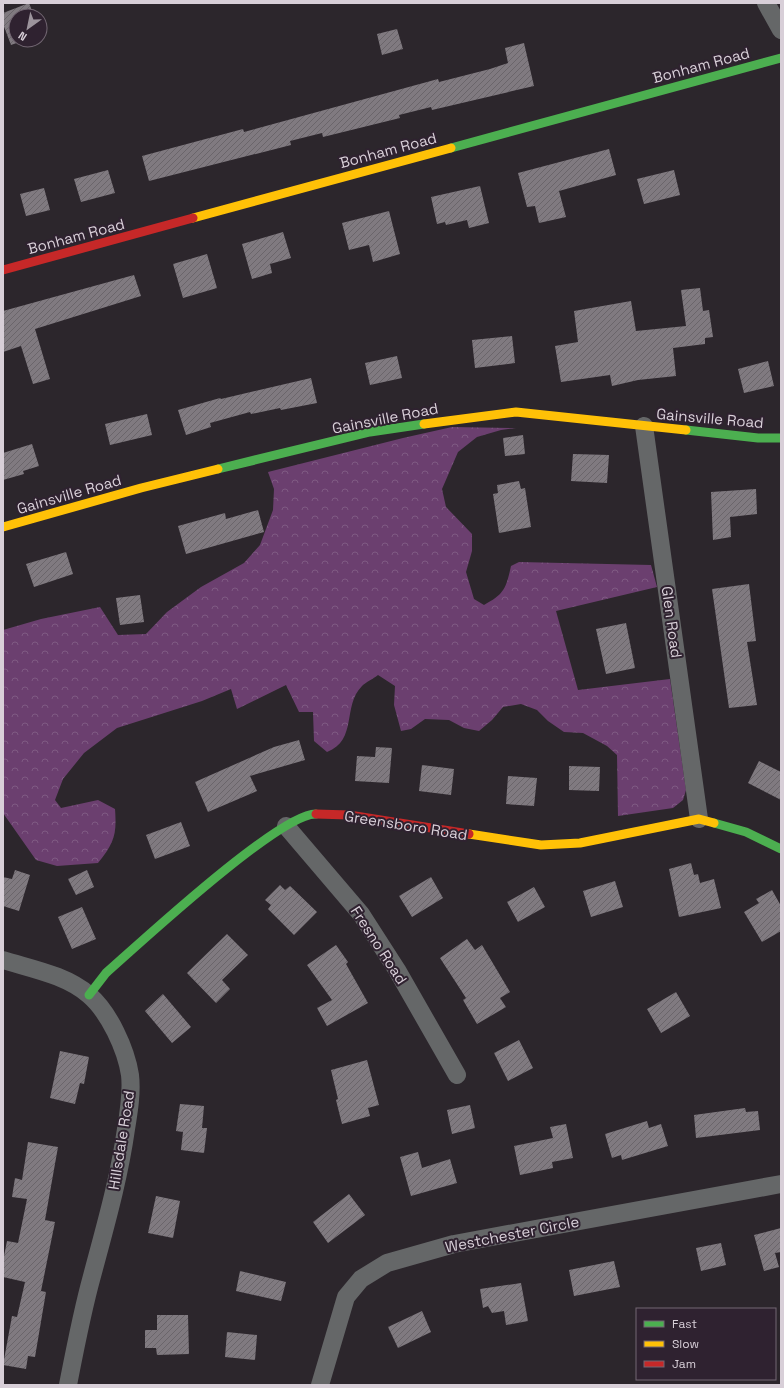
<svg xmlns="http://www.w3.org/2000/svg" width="784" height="1388" font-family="'Space Grotesk',sans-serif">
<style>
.forest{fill:url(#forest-crowns)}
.building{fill:url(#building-hatch)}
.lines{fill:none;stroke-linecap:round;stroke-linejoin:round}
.street{stroke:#656768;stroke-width:18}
.fast{stroke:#4caf50;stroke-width:9}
.slow{stroke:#ffc107;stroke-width:9}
.jam{stroke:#c62828;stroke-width:9}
.labels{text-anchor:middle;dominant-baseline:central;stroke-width:4;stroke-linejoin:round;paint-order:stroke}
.street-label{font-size:15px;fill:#d8cfd8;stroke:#2f2230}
</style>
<defs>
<pattern id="forest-crowns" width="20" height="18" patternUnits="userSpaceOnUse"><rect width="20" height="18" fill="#6b3f6f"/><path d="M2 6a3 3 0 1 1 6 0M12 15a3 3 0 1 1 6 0" fill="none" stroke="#7f5a83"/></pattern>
<pattern id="building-hatch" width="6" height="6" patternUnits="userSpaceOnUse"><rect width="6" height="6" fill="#807a80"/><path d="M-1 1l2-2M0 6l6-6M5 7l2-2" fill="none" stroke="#6a656a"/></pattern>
</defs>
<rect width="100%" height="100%" fill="#2c262c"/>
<!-- forest -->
<path class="forest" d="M452,427l64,1 -15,2 -24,7 -19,15 -16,37 4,18 26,27v17l-6,21 8,27 10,6c20,-11 22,-16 27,-39l8,-4 132,3 6,22 -101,24 22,79 92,-11 16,111 -3,10 -10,8 -55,8 -1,-61 -10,-9 -24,-13 -19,-1 -16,-11 -11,-11 -16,-6 -18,3 -11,13 -13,11 -15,-3 -15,-8 -24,-1 -14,10 -10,2 -7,-26 1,-19 -17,-11c-5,4 -12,7 -16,11 -20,20 -4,54 -35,66l-13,-11 -1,-29h-14l-13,-27 -49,24 -6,-20 -29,12 -85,27 -33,25 -21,26 -8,21 6,8 37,-8 17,9c2,26 -1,34 -17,54l-41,3 -21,-6 -33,-47v-183l38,-11 59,-12 18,28 28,-1 21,-22 34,-25 43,-24 16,-18 13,-35 1,-21 -6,-17 135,-34z"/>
<!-- building -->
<path class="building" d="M29,3l5,13h-18v24h9l-14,5 -8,-21v-11z
M397,29l6,20 -21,6 -5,-21z
M524,43l10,43 -102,24 -1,-3 -32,8 1,3 -77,19 -1,-4 -32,8 1,4 -142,36 -7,-25 101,-27 1,3 194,-53 1,3 51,-13 18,-6 -3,-15z
M609,149l7,26 -57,16 7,26 -27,6 -4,-17 -8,1 -9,-34z
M108,170l7,23 -34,9 -7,-23z
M674,170l6,25 -36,9 -7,-25z
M480,186l9,37 -20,5 -2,-8 -21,5 -1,-3 -8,2 -6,-27z
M44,188l6,22 -24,6 -6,-22z
M389,211l11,43 -27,8 -4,-17 -20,5 -7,-27z
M283,232l8,26 -21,6 2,9 -20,6 -10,-35z
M207,254l10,34 -34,10 -10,-34z
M134,275l7,21 -106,33 15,50 -17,5 -12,-38 -18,6v-41z
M700,288l3,23 6,-1 4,27 -8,1v6l-32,4 3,28 -38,4 -26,6 -2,-11 -49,7 -6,-36 23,-4 -4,-31 57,-10 5,30 50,-5 -5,-36z
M512,336l3,27 -40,5 -3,-28z
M397,356l5,22 -32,7 -5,-22z
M768,361l6,25 -30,7 -6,-24z
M311,378l6,25 -36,7 -1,-2 -29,6 -1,-2 -40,11 1,4 -25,8 -8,-25 42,-12 1,1z
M147,414l5,21 -42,10 -5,-21z
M523,435l2,19 -20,2 -2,-18z
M32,444l7,22 -16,5 1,3 -21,6v-27z
M573,454l36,1 -2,28 -36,-2z
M519,481l2,8 4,-1 6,39 -32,6 -6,-39 5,-1 -1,-8z
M756,489l1,25 -27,3 1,20 -18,3 -2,-48z
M258,510l6,22 -78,22 -8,-28 47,-13 1,6z
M66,552l7,22 -39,13 -8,-23z
M749,584l7,57 -9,1 10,63 -28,3 -17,-119z
M140,595l4,27 -24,3 -4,-27z
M626,623l9,45 -29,6 -10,-45z
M299,740l6,20 -55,16 7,15 -49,21 -13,-30 79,-35z
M376,747l16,1 -3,35 -34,-2 2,-25 18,1z
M759,761l22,11v28l-33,-17z
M422,765l32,4 -3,26 -32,-4z
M569,766l31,1 -1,24 -30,-1z
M508,776l29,2 -3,28 -28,-2z
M181,822l9,24 -35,13 -9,-24z
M691,863l3,12 4,-1 2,9 14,-4 7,29 -42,9 -10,-48z
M15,870l15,5 -11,36 -16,-5v-29l9,2z
M87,870l7,17 -18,8 -8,-16z
M431,877l12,21 -31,19 -13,-21z
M615,881l8,26 -32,10 -8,-26z
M280,885l5,5 5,-4 27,26 -23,23 -26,-26 3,-4 -6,-5z
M534,887l11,20 -27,15 -11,-20z
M772,890l9,16v25l-19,11 -18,-30 15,-9 -3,-4z
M82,907l14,32 -24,10 -14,-32z
M227,934l21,21 -26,25 8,9 -14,14 -29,-30z
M467,939l8,11 7,-5 28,47 -10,6 6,9 -29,17 -14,-24 3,-2 -26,-40z
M336,945l12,17 -2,2 22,39 -41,23 -10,-18 15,-8 -25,-35z
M676,992l14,24 -29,17 -14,-24z
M163,994l28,33 -19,16 -27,-32z
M519,1040l14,28 -25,13 -14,-28z
M60,1051l29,6 -5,27 -4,-1 -5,21 -25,-6z
M367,1060l12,45 -11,3 2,8 -28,8 -6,-24 2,-1 -7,-29z
M180,1104l24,2 -2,22h5l-3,25 -23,-3 2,-18 -7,-1z
M470,1105l5,23 -23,6 -5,-24z
M745,1108l1,4 12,-1 2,19 -64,8 -2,-23z
M647,1121l2,7 12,-4 7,22 -46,14 -1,-5 -9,3 -7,-24z
M566,1124l7,34 -21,4 1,6 -33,7 -6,-29 39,-8 -3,-11z
M28,1142l30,5 -13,73 10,2 -14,69 5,1 -11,65 -7,-1 -2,13 -23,-4 9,-49 5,1 8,-35 -22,-5v-16l4,-20 11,2 9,-44 -15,-2 3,-19 7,2z
M418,1152l4,16 28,-9 7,24 -46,13 -11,-39z
M349,1194l16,21 -37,28 -15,-21z
M156,1196l24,5 -7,37 -25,-5z
M781,1228v24l-6,1 4,14 -15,4 -10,-36z
M721,1243l5,22 -25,6 -5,-23z
M614,1261l6,26 -46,9 -5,-26z
M240,1271l46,11 -5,19 -45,-10z
M521,1283l7,38 -22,4 -2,-14 -12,2 -4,-7 -5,2 -3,-19z
M422,1311l9,21 -33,16 -10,-21z
M157,1315h31l1,39 -32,1 -1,-7h-11v-18h12z
M227,1332l30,3 -2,25 -30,-3z"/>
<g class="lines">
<!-- street -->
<path class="street" d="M766,3l15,27
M644,426l55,393
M286,826l75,88 36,56 60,105
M3,960c29,9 63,15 86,35 20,17 37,54 41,80 2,17 -1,36 -4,54 -7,50 -21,98 -34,147 -10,36 -17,73 -24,109
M320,1385l26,-88 15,-18 26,-16 67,-19 327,-60"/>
<!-- fast -->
<path class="fast" d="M451,148l330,-90
M686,430l72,8h23
M218,469l152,-37 54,-8
M714,823l32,9 35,17
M89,995l17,-22c33,-29 174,-160 210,-159"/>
<!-- slow -->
<path class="slow" d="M193,218l258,-70
M424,424l92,-12 170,18
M3,527l138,-39 77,-19
M469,834l72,11 39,-2 119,-24 15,4"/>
<!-- jam -->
<path class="jam" d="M3,270l190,-52
M316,814l33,1 120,19"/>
</g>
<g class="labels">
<!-- street labels -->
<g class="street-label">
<text transform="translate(701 65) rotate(-15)">Bonham Road</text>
<text transform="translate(388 150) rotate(-15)">Bonham Road</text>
<text transform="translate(76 236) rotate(-15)">Bonham Road</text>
<text transform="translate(385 418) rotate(-11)">Gainsville Road</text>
<text transform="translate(710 418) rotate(5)">Gainsville Road</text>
<text transform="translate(69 494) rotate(-16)">Gainsville Road</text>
<text transform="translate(672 622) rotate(82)">Glen Road</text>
<text transform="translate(406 825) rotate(9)">Greensboro Road</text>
<text transform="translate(379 945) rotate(57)">Fresno Road</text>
<text transform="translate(121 1140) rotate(-81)">Hillsdale Road</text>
<text transform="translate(512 1234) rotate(-11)">Westchester Circle</text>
</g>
</g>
<!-- border -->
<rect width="784" height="1388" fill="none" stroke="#d8cfd8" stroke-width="8"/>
<!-- legend -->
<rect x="636" y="1308" width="140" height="72" fill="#2f2230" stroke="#736773"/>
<rect x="644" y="1321" width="20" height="6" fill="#4caf50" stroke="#736773"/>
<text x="672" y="1328" font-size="12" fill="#d8cfd8">Fast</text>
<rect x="644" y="1341" width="20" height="6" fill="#ffc107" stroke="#736773"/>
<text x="672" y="1348" font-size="12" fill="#d8cfd8">Slow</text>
<rect x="644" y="1361" width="20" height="6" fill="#c62828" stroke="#736773"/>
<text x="672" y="1368" font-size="12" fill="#d8cfd8">Jam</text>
<!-- north arrow -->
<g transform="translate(28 28) rotate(213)"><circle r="19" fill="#2f2230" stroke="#736773"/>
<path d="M0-3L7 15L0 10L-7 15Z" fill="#9c949c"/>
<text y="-6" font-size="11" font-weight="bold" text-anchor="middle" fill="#d8cfd8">N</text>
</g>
</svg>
